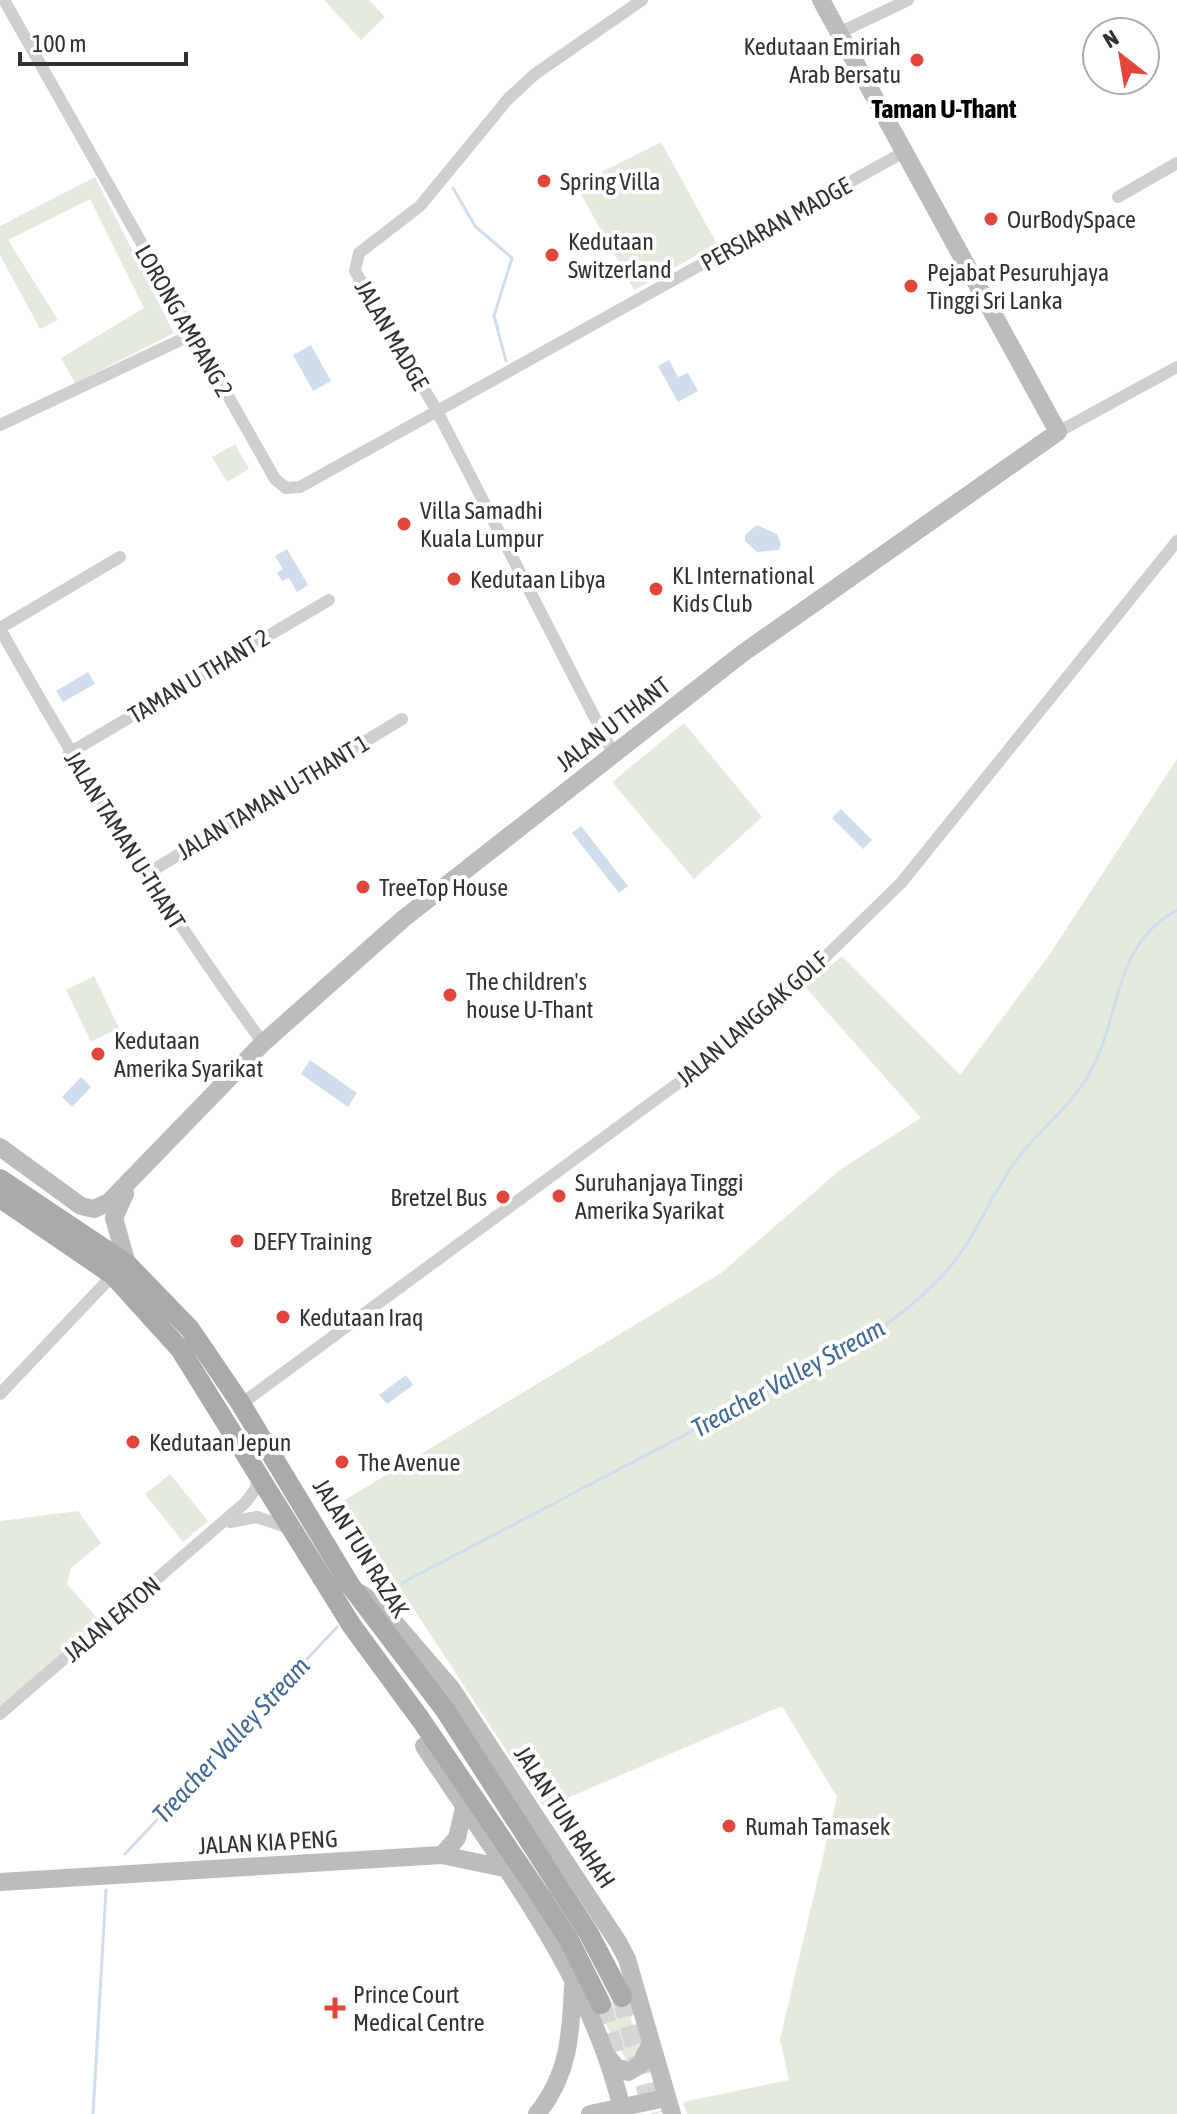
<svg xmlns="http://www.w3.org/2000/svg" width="1177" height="2114" font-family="'Asap Condensed',sans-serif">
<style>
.green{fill:#e4ebde}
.water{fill:#cfdded}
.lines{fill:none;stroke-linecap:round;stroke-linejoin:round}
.stream{stroke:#cfdded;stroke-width:3}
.primary-tunnel{stroke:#d6d6d6;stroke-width:20;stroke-dasharray:20 10;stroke-linecap:butt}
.street{stroke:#cfcfcf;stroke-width:12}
.secondary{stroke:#bcbcbc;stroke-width:18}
.primary{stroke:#aaa;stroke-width:20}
.poi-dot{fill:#e1453c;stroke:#fff;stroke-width:3}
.labels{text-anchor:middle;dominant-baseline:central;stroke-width:8;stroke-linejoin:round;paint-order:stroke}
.poi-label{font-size:24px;fill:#323232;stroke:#fff;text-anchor:start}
.street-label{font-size:24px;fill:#323232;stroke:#fff}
.neighbourhood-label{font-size:26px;font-weight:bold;fill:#000;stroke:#fff}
.water-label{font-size:26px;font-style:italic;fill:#416994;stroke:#fff}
</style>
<rect width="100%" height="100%" fill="#fff"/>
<!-- green -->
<path class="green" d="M324,0h45l16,17 -24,23z
M661,142l56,102 -83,46 -58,-105z
M95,177l79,156 -99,50 -14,-25 83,-50 -54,-109 -82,41 50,80 -18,9 -40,-74v-29z
M235,444l14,25 -22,13 -15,-25z
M684,723l78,94 -68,62 -82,-97z
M1177,759v1355h-490l-4,-12 106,-22 -9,-41 57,-242 -55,-91 -238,102 -201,-307 378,-228 120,-104 80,-51 -116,-131 37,-31 118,119 90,-121z
M94,976l25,52 -28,14 -25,-52z
M170,1474l38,47 -25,21 -38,-48z
M78,1511l23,32 -30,25 -4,16 30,34 -14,19 -83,69v-185z
M634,1994l2,9 -5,15 9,36 -12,9 -32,-55z"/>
<!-- water -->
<path class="water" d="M311,345l20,36 -18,10 -20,-36z
M669,360l9,17 10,-4 10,18 -20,11 -20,-36z
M757,525l20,9 4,10 -2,6 -22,2 -12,-11v-6z
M287,549l21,36 -11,7 -8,-14 -7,3 -5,-8 6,-4 -8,-13z
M88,672l7,12 -32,18 -7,-11z
M841,809l31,31 -9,9 -31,-31z
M581,826l47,60 -9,7 -47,-60z
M310,1060l47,33 -9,14 -47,-33z
M81,1077l10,10 -19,20 -10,-10z
M406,1375l7,10 -26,19 -8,-9z"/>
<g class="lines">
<!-- stream -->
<path class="stream" d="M453,188l22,38 37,32 -18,58 12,45
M402,1583l460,-241c35,-25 68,-49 95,-84 24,-32 38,-72 64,-104 21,-26 50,-49 67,-78 34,-57 23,-131 89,-166
M125,1854l212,-227
M93,2114l13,-224"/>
<!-- primary-tunnel -->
<path class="primary-tunnel" d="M622,1997l31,117
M601,2004l19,68"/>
<!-- street -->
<path class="street" d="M4,0l271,479 11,9 14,-1 604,-335
M839,33l69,-33
M1118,197l59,-34
M0,425l191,-90
M1058,432l119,-65
M0,628l120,-71
M0,629c81,144 166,281 263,414
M69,753l260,-153
M614,755l-177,-344 -82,-140 4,-18 61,-47 88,-107 27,-25 107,-74
M145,875l257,-156
M0,1394l113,-119
M241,1404l444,-326 91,-73 125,-122 276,-342
M230,1522l27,-5 32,11
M0,1714l246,-212 10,-14 2,-15"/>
<!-- secondary -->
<path class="secondary" d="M0,1147l81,59 13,3 15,-7 154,-159 140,-124 340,-266 315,-221 -237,-432
M125,1194l-11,24 13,46
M360,1593l23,16 68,79 167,254 9,17 45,155
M424,1746c75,115 169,231 199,368
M442,1855l15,-17 7,-30
M0,1882l442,-27 62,13
M608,2057l8,10 12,5 13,-8 6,-14
M537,2114c32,-39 34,-80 36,-129
M590,2114l71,-15"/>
<!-- primary -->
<path class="primary" d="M0,1179l127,85 63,65 51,75 109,181 95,125 143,222 34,65
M0,1198l113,77 67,74 172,277 69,94 119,175 29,45 32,64"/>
</g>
<!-- markers -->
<g class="poi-dot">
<circle cx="917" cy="60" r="8"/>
<circle cx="544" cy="181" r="8"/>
<circle cx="991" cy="219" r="8"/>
<circle cx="552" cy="255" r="8"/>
<circle cx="911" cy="286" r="8"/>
<circle cx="404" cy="524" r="8"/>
<circle cx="454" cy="579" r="8"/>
<circle cx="656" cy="589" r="8"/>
<circle cx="363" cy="887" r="8"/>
<circle cx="450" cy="995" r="8"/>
<circle cx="98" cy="1054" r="8"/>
<circle cx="559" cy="1196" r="8"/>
<circle cx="503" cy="1197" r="8"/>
<circle cx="237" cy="1241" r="8"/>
<circle cx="283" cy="1317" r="8"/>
<circle cx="133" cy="1442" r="8"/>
<circle cx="342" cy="1462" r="8"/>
<circle cx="729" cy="1826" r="8"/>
<path d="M331 1996h8v8h8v8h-8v8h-8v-8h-8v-8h8z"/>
</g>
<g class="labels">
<!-- poi labels -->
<g class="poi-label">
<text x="901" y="46" text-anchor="end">Kedutaan Emiriah<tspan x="901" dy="28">Arab Bersatu</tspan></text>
<text x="560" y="181">Spring Villa</text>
<text x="1007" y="219">OurBodySpace</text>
<text x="568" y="241">Kedutaan<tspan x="568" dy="28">Switzerland</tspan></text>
<text x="927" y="272">Pejabat Pesuruhjaya<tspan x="927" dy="28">Tinggi Sri Lanka</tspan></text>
<text x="420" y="510">Villa Samadhi<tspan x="420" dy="28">Kuala Lumpur</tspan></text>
<text x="672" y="575">KL International<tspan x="672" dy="28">Kids Club</tspan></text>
<text x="470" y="579">Kedutaan Libya</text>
<text x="379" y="887">TreeTop House</text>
<text x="466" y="981">The children's<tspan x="466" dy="28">house U-Thant</tspan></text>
<text x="114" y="1040">Kedutaan<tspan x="114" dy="28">Amerika Syarikat</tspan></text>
<text x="575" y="1182">Suruhanjaya Tinggi<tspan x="575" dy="28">Amerika Syarikat</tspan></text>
<text x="487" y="1197" text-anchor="end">Bretzel Bus</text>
<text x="253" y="1241">DEFY Training</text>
<text x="299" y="1317">Kedutaan Iraq</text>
<text x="149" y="1442">Kedutaan Jepun</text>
<text x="358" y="1462">The Avenue</text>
<text x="745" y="1826">Rumah Tamasek</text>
<text x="353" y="1994">Prince Court<tspan x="353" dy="28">Medical Centre</tspan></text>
</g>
<!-- street labels -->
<g class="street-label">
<text transform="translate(776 224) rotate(-29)">PERSIARAN MADGE</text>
<text transform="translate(184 321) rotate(60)">LORONG AMPANG 2</text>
<text transform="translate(392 335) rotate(60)">JALAN MADGE</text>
<text transform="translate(199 676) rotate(-31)">TAMAN U THANT 2</text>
<text transform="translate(613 724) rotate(-38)">JALAN U THANT</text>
<text transform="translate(273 797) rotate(-31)">JALAN TAMAN U-THANT 1</text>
<text transform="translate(125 840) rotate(58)">JALAN TAMAN U-THANT</text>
<text transform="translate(752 1019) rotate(-41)">JALAN LANGGAK GOLF</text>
<text transform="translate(361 1548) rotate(58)">JALAN TUN RAZAK</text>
<text transform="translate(112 1619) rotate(-40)">JALAN EATON</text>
<text transform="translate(565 1817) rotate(57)">JALAN TUN RAHAH</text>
<text transform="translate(268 1842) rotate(-3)">JALAN KIA PENG</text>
</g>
<!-- neighbourhood labels -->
<g class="neighbourhood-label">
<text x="944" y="109">Taman U-Thant</text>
</g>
<!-- water labels -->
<g class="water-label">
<text transform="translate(788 1378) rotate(-29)">Treacher Valley Stream</text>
<text transform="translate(231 1740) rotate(-47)">Treacher Valley Stream</text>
</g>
</g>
<!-- north arrow -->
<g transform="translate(1121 56) rotate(329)"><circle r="38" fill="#ffffff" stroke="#adadad" stroke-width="2"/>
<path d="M0-6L14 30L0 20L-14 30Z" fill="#e1453c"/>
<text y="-12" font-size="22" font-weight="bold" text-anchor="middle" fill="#323232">N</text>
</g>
<!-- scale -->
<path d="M20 52v12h166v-12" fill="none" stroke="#323232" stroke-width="4"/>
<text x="32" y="52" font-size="24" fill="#323232" stroke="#ffffff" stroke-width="6" paint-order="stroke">100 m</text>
</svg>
